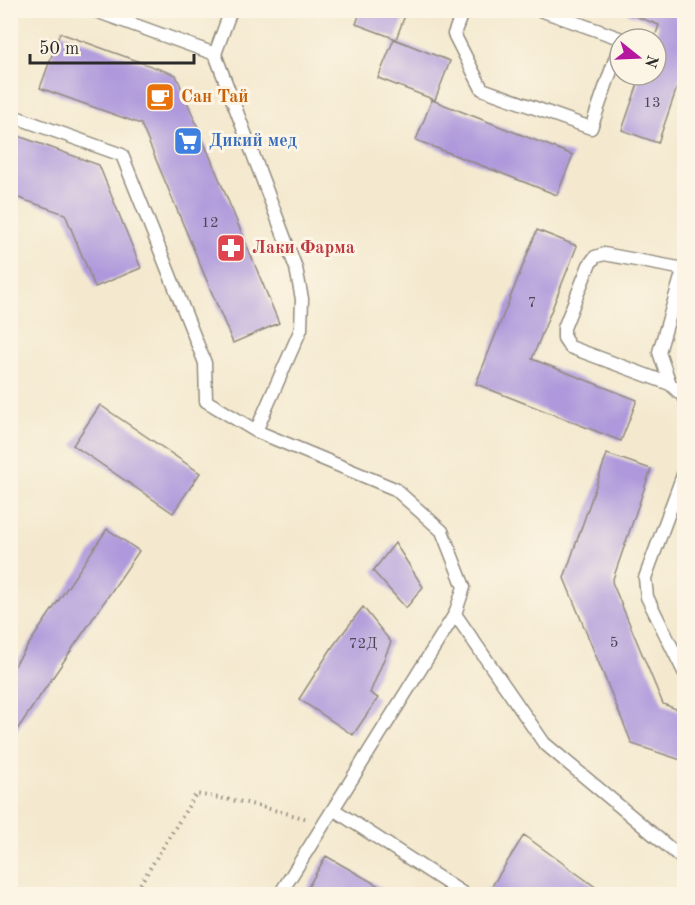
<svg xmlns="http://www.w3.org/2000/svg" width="695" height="905" font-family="'Old Standard TT',serif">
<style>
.building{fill:#af99dc}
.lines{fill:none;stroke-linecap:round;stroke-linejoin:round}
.lane-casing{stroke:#908a7d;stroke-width:15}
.path{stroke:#908a7d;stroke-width:4;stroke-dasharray:1.5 4.5;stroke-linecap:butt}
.lane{stroke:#fff;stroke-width:12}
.labels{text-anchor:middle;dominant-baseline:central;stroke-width:6;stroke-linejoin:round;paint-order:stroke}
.number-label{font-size:15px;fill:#4c4657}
.food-label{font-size:18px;font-weight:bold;fill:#c56008;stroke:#fcf5e5;text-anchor:start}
.shop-label{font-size:18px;font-weight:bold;fill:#366cbe;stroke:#fcf5e5;text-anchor:start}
.health-label{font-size:18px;font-weight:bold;fill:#be3a42;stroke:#fcf5e5;text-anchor:start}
</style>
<rect width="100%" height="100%" fill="#fcf5e5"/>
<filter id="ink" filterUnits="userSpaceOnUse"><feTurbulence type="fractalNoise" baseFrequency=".0167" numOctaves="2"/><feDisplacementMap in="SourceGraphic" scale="12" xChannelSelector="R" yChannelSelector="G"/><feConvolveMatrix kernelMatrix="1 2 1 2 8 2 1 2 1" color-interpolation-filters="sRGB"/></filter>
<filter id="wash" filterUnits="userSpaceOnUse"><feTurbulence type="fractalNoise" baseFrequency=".008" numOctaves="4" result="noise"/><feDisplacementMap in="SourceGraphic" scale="24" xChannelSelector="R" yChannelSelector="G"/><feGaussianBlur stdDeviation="1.35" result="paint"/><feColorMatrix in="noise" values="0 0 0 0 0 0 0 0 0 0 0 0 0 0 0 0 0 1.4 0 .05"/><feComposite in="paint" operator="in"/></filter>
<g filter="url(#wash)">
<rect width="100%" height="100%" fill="#f4e9cf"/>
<g id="blocks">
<!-- building -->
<path class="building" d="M361,10h46l-11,29 -40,-15z
M627,10h57v57l-26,76 -36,-13 19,-55h15v-41l3,-9 -32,-12z
M60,33l116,42 103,248 -46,20 -92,-219 -101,-36z
M394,39l56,22 -15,39 -57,-22z
M432,100l141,55 -16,40 -141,-55z
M10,133l89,32 42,103 -46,19 -30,-73 -55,-19z
M537,230l40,16 -45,113 105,41 -16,41 -145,-57z
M100,405l100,68 -27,40 -100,-68z
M607,454l44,15 -39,113 51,122 21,8v49l-52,-17 -68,-166z
M107,529l32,22 -129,189v-68z
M395,543l28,44 -17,21 -33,-37z
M363,607l28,35 -21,51 8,5 -25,37 -54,-36 34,-53z
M524,835l81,59h-118z
M326,856l67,38h-89z"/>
</g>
</g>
<g filter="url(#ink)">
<use href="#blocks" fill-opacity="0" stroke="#908a7d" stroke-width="1.5"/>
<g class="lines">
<!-- lane casing -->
<g class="lane-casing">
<path id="lane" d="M93,10l122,44 16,-44
M463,10l-9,24 28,55 109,39 29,-83
M540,10l82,29
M215,54l81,214 6,31 -1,30 -45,102
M10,115l112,40 83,208 1,38 50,30 139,58 47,42 22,56 -9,27 -175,280
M684,269l-80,-15 -9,3 -6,8 -25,63v10l6,9 100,37 14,13
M670,384l-11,-32 25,-85
M684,472l-39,106 2,19 37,75
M455,614l89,129 140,117
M333,809l131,85"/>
</g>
<!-- path -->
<path class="path" d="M134,894l62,-100 47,8 65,17"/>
<!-- lane -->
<use href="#lane" class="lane"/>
</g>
</g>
<!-- icons -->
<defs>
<g id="cafe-square" transform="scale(1.5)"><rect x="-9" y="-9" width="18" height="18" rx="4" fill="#e8710a" stroke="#fcf5e5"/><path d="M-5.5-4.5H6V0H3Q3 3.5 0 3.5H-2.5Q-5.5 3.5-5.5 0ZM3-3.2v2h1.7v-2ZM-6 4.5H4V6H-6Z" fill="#fff"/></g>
<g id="supermarket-square" transform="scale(1.5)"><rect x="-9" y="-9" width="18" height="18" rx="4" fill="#3f7fe0" stroke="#fcf5e5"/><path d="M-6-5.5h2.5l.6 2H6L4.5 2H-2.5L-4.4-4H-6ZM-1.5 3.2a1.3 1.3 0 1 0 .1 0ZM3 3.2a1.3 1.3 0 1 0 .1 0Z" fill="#fff"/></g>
<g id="pharmacy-square" transform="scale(1.5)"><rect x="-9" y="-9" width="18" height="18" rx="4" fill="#e0444e" stroke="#fcf5e5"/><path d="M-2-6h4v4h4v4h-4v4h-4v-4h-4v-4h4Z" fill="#fff"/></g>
</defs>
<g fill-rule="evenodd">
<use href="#cafe-square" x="160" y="97"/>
<use href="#supermarket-square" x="188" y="141"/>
<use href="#pharmacy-square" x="231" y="248"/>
</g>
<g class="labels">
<!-- number labels -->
<g class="number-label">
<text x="652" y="103">13</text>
<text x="210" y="223">12</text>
<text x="532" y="303">7</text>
<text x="614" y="643">5</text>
<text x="363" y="644">72Д</text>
</g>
<!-- food labels -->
<g class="food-label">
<text x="181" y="97">Сан Тай</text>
</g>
<!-- shop labels -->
<g class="shop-label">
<text x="209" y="141">Дикий мед</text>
</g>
<!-- health labels -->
<g class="health-label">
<text x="252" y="248">Лаки Фарма</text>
</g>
</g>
<!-- margin -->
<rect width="695" height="905" fill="none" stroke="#fcf5e5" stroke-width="36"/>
<!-- north arrow -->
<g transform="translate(638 57) rotate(108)"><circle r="28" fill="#fcf5e5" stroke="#a8a49b" stroke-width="1.5"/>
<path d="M0-4.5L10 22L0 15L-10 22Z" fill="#b5179e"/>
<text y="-9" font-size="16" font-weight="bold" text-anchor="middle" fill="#2b2b2b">N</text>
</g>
<!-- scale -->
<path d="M30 54v9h164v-9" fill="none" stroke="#2b2b2b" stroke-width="3"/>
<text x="39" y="54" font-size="18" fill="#2b2b2b" stroke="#fcf5e5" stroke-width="4.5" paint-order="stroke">50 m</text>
</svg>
